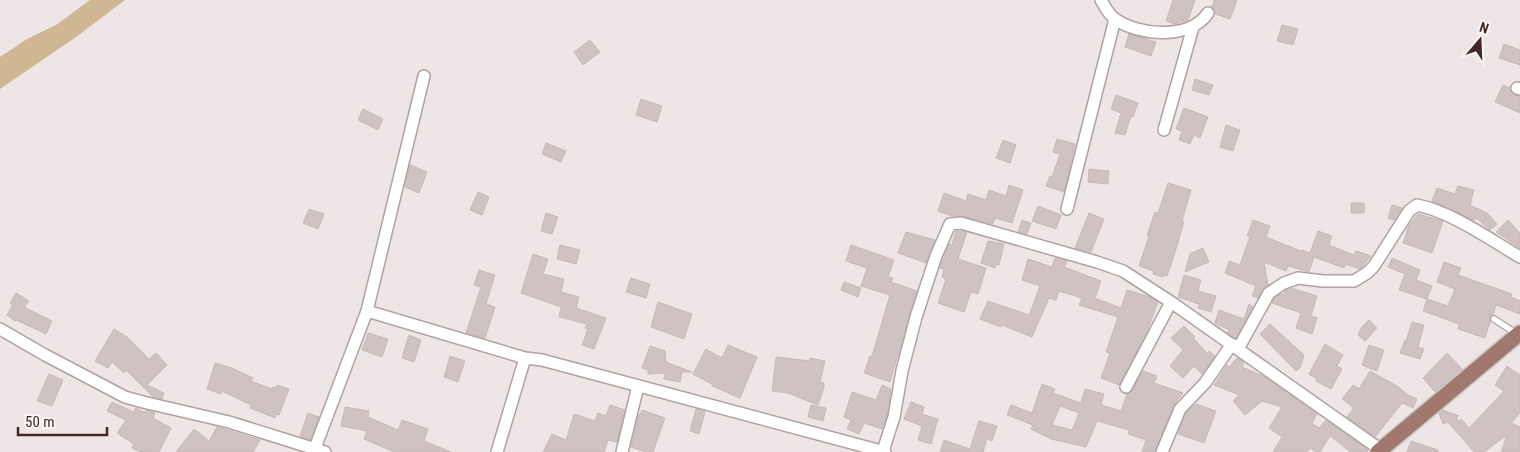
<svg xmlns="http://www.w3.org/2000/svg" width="1520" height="452" font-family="'Roboto Condensed',sans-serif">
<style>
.water{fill:#ceb792}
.building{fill:#cec2c2;stroke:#c7b9b8;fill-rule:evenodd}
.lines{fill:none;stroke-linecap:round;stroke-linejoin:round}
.lane-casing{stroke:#afa2a1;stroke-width:8}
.street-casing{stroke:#afa2a1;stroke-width:14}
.primary-casing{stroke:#c9c3c2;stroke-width:18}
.lane{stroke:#fff;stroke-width:5.5}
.street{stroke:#fff;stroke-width:11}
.primary{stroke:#a0786d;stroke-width:15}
</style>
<rect width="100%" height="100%" fill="#eee6e6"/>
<!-- water -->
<path class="water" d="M90,0h35l-49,37 -76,52v-32l27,-18 29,-14z"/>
<!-- building -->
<path class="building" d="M1173,0h22l-7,20 -13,4 -9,-3z
M1214,0h23l-7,19 -15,-5 -3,-7z
M1282,25l16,4 -5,16 -16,-4z
M1129,34l27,8 -5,14 -26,-9z
M590,40l10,12 -17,13 -9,-13z
M1504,44l16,6v15l-21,-7z
M1195,79l18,6 -4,10 -17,-5z
M1503,85l7,3 4,7 6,1v17l-25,-11z
M1116,95l22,8 -5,14 -2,-1 -6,19 -10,-2 6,-20 -10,-4z
M641,99l21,7 -5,16 -21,-7z
M1184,108l24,9 -8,21 -6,-3 -4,9 -11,-4 3,-9 -6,-2z
M363,109l20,10 -5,11 -20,-10z
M1226,125l14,5 -7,21 -13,-4z
M1057,139l18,5 -11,48 -18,-6 4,-10 2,1 8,-23 -7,-2z
M1003,140l13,5 -6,18 -14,-5z
M546,143l20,8 -5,11 -19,-8z
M410,165l17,7 -8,21 -14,-6z
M1089,169l20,2 -1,13 -20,-2z
M1168,183l23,7 -9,31 2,1 -11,37 -6,17 -3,-1 -1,2 -10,-3 1,-3 -15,-5 10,-30 -2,-1 8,-23 3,1z
M1009,185l14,5 -11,33 -17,-5 -2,6 -30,-8h-11l-14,-5 6,-18 22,8 2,-7 18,6 3,-10 17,6z
M1458,186l16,4 -4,15 17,8 10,11 -7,6 -14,-12 -1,2 -4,-1 -39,-18 5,-13 18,6z
M478,192l11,5 -7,18 -12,-5z
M1351,203h13v10h-13z
M1392,205l10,3 -8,12 -6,-2z
M1038,206l23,9 -5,14 -24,-8z
M309,209l15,5 -6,15 -15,-6z
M546,213l12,4 -6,17 -11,-3z
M1089,213l15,6 -13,33 -16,-4z
M1418,214l25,7 -11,32 -29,-10 6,-18z
M1022,220l9,3 -4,11 -9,-2z
M1253,220l17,6 -4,11 35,14 1,-1 8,3 8,-22 14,5 -3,9 25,10 2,-4 15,5 -11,13 -14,-5 -2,4 -30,-11 -5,15 -21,-6 -2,5 -22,-9 4,23 -5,4 -5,9 -6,-2 4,-10 -31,-13 4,-12 11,4 10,-29h-3z
M1508,220l12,13v15l-24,-16z
M956,231l11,1 -9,27 28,9 -8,26 -7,-2 -7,20 -26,-9 8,-24 -4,-2 2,-8 -4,-1 9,-24 3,1z
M906,232l29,8 -9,23 -28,-10z
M988,241l16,3 -5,21 -3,-1 -1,4 -14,-5z
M560,245l20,5 -4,14 -19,-5z
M851,245l43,15 -6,17 5,1 -2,4 26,9 -27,91 -26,-9 6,-17h2l18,-61 -29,-9 6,-18 -21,-7z
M1203,248l6,14 -24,10 5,-18z
M533,254l15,5 -5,15 21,5 -3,13 18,5 -3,11 30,10 -12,31 -12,-4 6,-16 -3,-1 2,-4 -28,-7 2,-10 -40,-14z
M1055,258l12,3 -3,6 37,14 -6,17 5,2 21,8 6,-18 23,7 8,5 -10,27 -29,56 -18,-7 9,-25 -4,-1 12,-35 -39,-12 3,-7 -23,-7 -3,9 -7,-2 -17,39 -30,-12 -1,2 -21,-8 8,-18 41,14 11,-29 -18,-6 6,-21 24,8z
M1392,258l28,12 -4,10 16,6 -5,13 -28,-9 6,-16 -17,-7z
M1444,262l17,6 -3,7 54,19 -1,3 9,4v13l-24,-9 -3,10 -3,2v5l-5,16 -27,-9 1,-5 -36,-13 4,-12 21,7 7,-17 -18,-7z
M479,270l16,5 -9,29 9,3 -10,31 -19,-5 15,-46 -7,-2z
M1184,275l17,5 -3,11 18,5 -5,16 -13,-4 1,-4 -21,-7z
M631,278l19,6 -4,14 -20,-6z
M844,282l17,6 -3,9 -17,-7z
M1291,288l26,8 -6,20 6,2 -5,16 -16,-6 5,-15 -29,-10 3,-5 6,-4 3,1 1,-4z
M16,293l13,8 -5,6 28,14 -6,13 -30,-14 -1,1 -8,-6 6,-10 -3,-2z
M658,302l34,12 -8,25 -33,-12z
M1249,304l4,3 -17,31 -9,-5 2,-3 -14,-7 4,-13 25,9z
M1369,320l8,8 -12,13 -7,-6 3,-7z
M1412,322l12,3 -6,22 6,2 -4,10 -20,-6 5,-13 1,1z
M1270,324l34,31 -4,13 -4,3 -36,-37z
M1184,326l11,11 -2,1 14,15 2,-2 6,5 -13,18 -8,-8 -11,12 -13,-12 13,-16 -12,-12z
M114,329l13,8 22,22 7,-6 11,12 -20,20 17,8 -2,6 -10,-3 -26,-26 -2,3 -12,-11 -4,6 -13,-7z
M368,333l20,6 -6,18 -20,-7z
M409,335l12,5 -7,22 -12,-4z
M1325,344l18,11 -6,11 5,3 -11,20 -15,-8 1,-2 -8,-5z
M728,345l29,12 -17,41 -28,-12 1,-1 -20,-11 13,-25 16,9z
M1369,345l15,5 -7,21 -15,-6z
M650,346l15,5 1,11 26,10h-10l-2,10 -16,-3 1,-6 -17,1v-4l-6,-2z
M1447,353l15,16 -27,23 -12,-14z
M450,356l15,5 -7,21 -14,-5z
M776,357l34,4v-3l15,3 -5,21 4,1v4l-6,18 -30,-12 -16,-2z
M1237,358l7,4 -2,5 23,10 52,37 -5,9 7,5 7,-8 42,30 -1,2h-16l-21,-16 -10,16h-4l-6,-4 -3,4h-34l9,-15 -13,-9 13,-21 -20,-6 -17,14 -12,-14 6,-6 -25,-10 13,-20 2,2z
M215,363l17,5 21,10 -2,3 21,8 1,-2 3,1 1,-3 12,4 -10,26 -3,-1 -1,4 -25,-10 1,-3 -29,-14 -1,3 -14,-5z
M1507,366l13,9v38l-9,10 9,4v25h-19l6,-17 -23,17h-10l-26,-30 -5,2 -4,-11 4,-3 16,6 -3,1 3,5 2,-3 8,9 35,-37 -9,-6z
M1143,371l14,5 -3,7 29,10 -10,13 -18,46h-13l4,-12 -18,-6 1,-4 -32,-9 -11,26 -35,-8 -20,-10 2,-4 -26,-10 4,-10 21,8 10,-29 13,5 -2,4 28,10 4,-14 19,5 -3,11 20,6 6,-17 5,-3zM1060,406l19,7 -7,17 -20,-5z
M1370,371l27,15 11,9 9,4 -4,9 -11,-5 -27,34 -28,-20 7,-9 -12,-9 11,-14 6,4z
M49,374l14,6 -11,26 -15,-5z
M882,385l9,4 -4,26 -5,14 -18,-6 -5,11 -12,-5 4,-9 -7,-3 8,-25 24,8z
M112,402l21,10 3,-4 9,5 1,-3 9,3 -2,5 18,10 -12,24h-19l-8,-4 2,-4 -17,-11 9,-13 -19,-9z
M911,402l13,5 -2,7 16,5 -7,25 -13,-4 4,-14 -18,-7z
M1196,404l20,7 -12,32 -26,-9 8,-21z
M610,405l15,5 -8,32 -9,-2 -4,12h-61l9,-18 14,6 8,-26 21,7 3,-8 8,3z
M811,405l15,3 -3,13 -15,-4z
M345,407l24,4 -1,6 30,13 4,-10 26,9 -4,12 27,11h-57l-30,-13 3,-8 -26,-5z
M696,409l9,3 -6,22 -9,-3z
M642,410l23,8 -12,34h-7l-15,-5 8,-33 1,1z
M308,413l11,4 -9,23 -10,-4z
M979,421l18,5 -5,15 -5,-2 -4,13 -9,-1v1h-34l4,-12 26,9z
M217,427l43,13 -7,12h-77l18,-23 15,12z
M1411,441l27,9v2h-31z"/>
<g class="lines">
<!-- lane casing -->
<g class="lane-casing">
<path id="lane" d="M1494,319l23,15"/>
</g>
<!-- street casing -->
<g class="street-casing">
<path id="street" d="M1101,0c4,7 7,14 14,19 24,17 75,21 93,-6
M1517,88l3,1
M1164,130l29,-103
M1067,209l48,-190
M367,311l158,47 17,2 343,92
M0,329l45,26 80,42 18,5 86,20 96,30
M1238,349l31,-56 15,-10 14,-5 25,3h31l13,-8 7,-7 35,-55 8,-6c35,7 72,34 103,52
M1126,387l45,-85
M315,448l52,-137 57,-235
M883,451l11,-34 8,-46 14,-54 20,-61 14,-32 11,-1 136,39 26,9 48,31 210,148
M497,452l28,-94
M622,452l16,-66
M1162,452l18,-43 25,-26 27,-39"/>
</g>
<!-- primary casing -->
<g class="primary-casing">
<path id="primary" d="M1378,452l142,-119"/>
</g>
<!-- lane -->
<use href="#lane" class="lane"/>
<!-- street -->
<use href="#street" class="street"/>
<!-- primary -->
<use href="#primary" class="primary"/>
</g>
<!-- north arrow -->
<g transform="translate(1480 40) rotate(19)" stroke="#faf6f6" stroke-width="4" paint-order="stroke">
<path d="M0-4L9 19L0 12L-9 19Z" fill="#3f2a25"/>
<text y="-8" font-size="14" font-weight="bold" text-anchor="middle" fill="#3f2a25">N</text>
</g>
<!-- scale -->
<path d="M18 427v8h89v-8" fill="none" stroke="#3f2a25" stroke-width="2.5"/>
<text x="25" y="427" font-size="15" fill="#3f2a25" stroke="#faf6f6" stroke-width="4" paint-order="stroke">50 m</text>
</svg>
